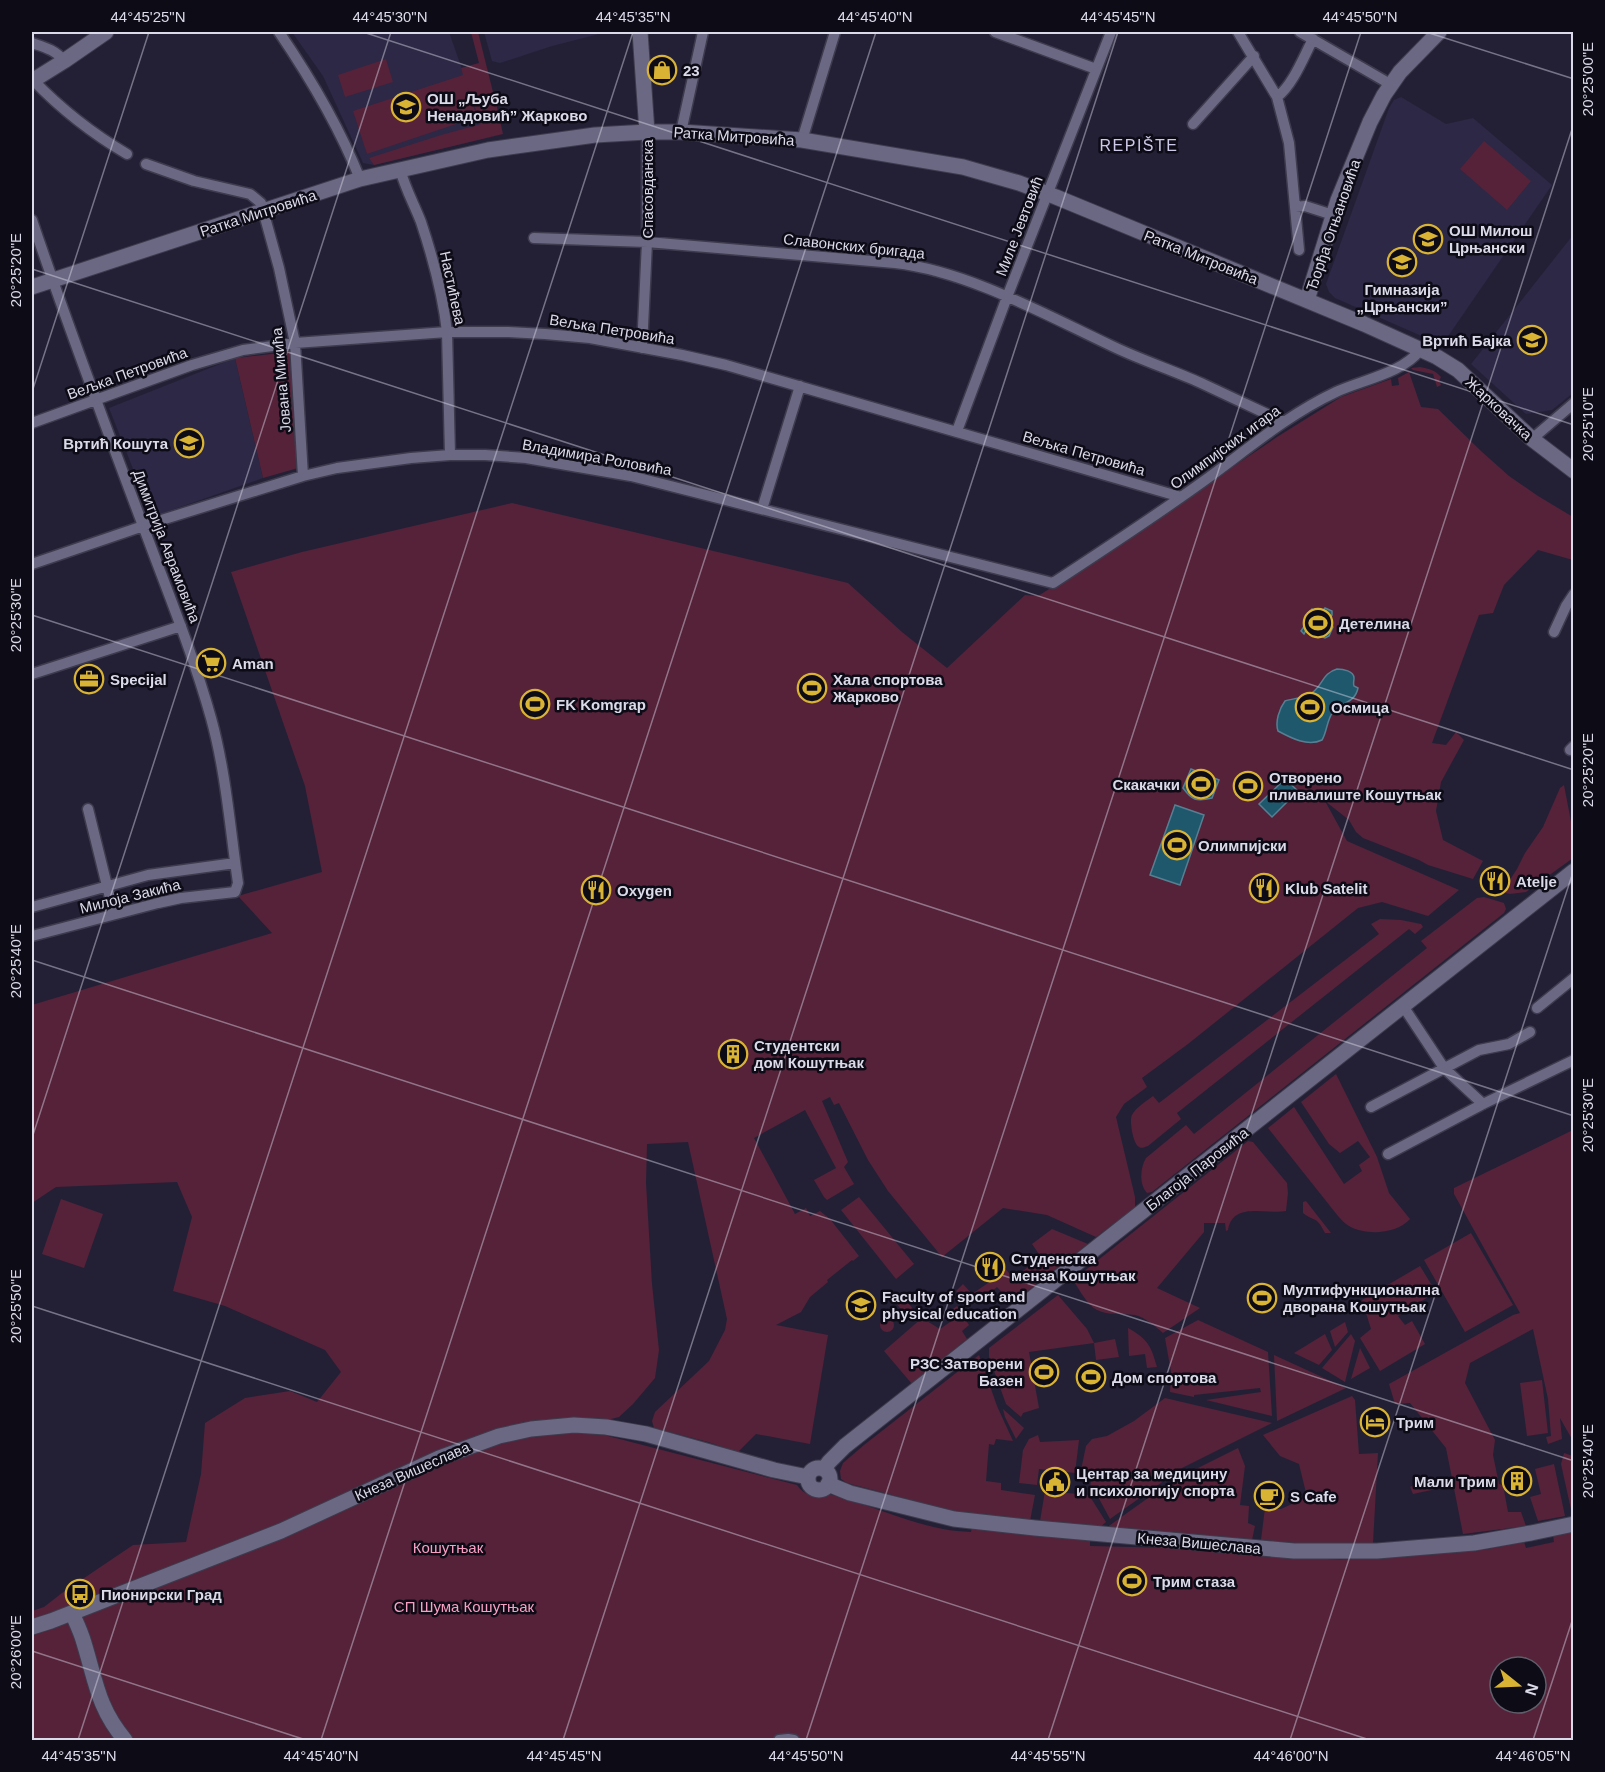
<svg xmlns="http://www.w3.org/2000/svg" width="1605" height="1772" font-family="Helvetica,sans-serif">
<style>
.built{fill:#2c2845}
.green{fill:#552239;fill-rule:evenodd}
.water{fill:#1f586c;stroke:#577f92;stroke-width:1.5}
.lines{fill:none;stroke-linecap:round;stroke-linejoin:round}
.street-casing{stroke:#3e3b4e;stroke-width:13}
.secondary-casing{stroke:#3e3b4e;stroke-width:17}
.street{stroke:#6b6883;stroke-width:10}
.secondary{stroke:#6b6883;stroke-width:15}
.ticks{fill:none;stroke:#dbdae9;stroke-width:1.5;stroke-opacity:0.45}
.labels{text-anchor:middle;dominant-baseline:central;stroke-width:5;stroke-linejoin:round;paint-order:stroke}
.poi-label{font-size:15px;font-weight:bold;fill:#dbdae9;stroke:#0d0b15;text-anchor:start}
.street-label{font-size:15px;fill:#dbdae9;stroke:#0d0b15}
.park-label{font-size:15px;fill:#f8a0c3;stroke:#0d0b15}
.neighbourhood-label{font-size:16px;letter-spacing:1.5px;fill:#cdcae9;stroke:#0d0b15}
.neatline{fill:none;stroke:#dbdae9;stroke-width:2}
.ticks-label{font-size:15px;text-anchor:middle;fill:#dbdae9}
</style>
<rect width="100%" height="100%" fill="#232036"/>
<!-- built -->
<path class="built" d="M292,32h157l37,106 -112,27 -11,-2 -40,-87z
M484,32h123l-55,14 -52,17 -8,-2z
M1401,97l45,27 27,-6 79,67 -110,160 -107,-47 -6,-6 -3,-8 63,-176 5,-8z
M1573,235v158l-21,17 -26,4 -55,-50z
M235,358l28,120 -111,39 -43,-109z"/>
<!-- green -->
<path class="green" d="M471,32h7l16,64 -3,1 1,6h4l7,31 -129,31 -5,-7 72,-23 40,-11 -14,-38 10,31 -110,37 -14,-43 110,-36 -2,-7 18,-5z
M386,59l7,23 -48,15 -7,-22z
M1484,141l47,40 -24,29 -47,-41z
M289,352l9,116 -35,10 -28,-120z
M1420,367c10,2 15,3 21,10l-2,4 2,4 -4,2 -4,-13 -20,-4 -2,-2z
M1409,372l12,35 17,2 43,42 28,25 29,20 35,21v43l-35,-10 -34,35 -11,28 -14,2 -47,128 14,2 10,-13 8,8 -23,42 -5,29 7,29 40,21 -10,18 -45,-14 -9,-5 -56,-22 -7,-6 -7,-12 -24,-19 22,40 112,49 -31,26 -46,-14 -24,6 -170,136 -46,34 5,9 -23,17 -8,13 19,80v11l-39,29 -49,-22 -44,-7 -61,49 -54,-66 -20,-31 -29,-57 -5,2 -4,-8 -8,4 26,61 -4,5 10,17 -27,16 -3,-3 -10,-17 22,-12 -31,-58 -51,28 41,76 11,-6 4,8 10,-5 10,8 29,37 -6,5 -1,-1 -25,20 1,2 -18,15 -9,15 -25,13 52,10 -18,109 -54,-10 -18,18 -30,-10 -54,-14 -2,-7 3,-9 54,-51 16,-31 2,-11 -39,-177 -41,2 -1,39 6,101 7,66 -4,28 -22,26 -14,13 -8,2 -3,17 189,49c12,17 22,6 36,10 37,10 73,27 110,34 9,2 19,2 28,3l1,-5 118,13v6l84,2 165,12 148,-11 37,-7 2,6 28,-6 -1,-7 20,-4v209h-1541v-129l12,-4 18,-14 71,-48 53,-3 15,-68 4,-51 40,-25 45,-7 27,11 24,-30 -16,-22 -100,-44 -52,-15 19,-74 -15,-35 -121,5 -24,16v-198l240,-72 -34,-37 84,-24 -17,-86 -74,-214 71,-20 210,-49 336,80 54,49 45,36 78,-73 13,1 48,-30 191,-129 64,-40 50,-18 1,7 7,-1 -1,-7zM1500,1667h36v36h-36z
M1564,785l9,47v26l-47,34 -16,2 -8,-2 15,-23 8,-16 18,-26 17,-39z
M1484,897l20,6 2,6 -2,4 -352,279 -5,1c-8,-9 -7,-25 -1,-35l40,-33 8,9 233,-186 -6,-7 56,-43z
M1380,919l21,1 20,4 2,3 -8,7 -6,-5 -232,184 4,6 -33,27c-4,1 -6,3 -9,1 -6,-3 -10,-27 -7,-32 3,-7 15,-14 21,-19l6,7 220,-169 -8,-10z
M1336,1074l41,83 12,36 21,26c-13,15 -44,17 -61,7 -4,-2 -8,-7 -11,-10l-70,-88 26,-21 50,77 18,-13 -3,-6 11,-8 -12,-16 -18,12 -11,-9 -28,-42z
M1573,1130v311l-13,-23 2,21 -14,5 -2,-7 5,-1 -3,-37 -15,-70 -63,34 -5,20 30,57 -2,15 6,29 4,1 5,27h13l5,14 -63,8 -17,-86 -36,-45 -15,1 -6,-20 124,-69 7,-2 -66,-119v-6z
M1248,1141l5,1 34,41 1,10 -2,18c-20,4 -53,-10 -58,19l-2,1 -1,-8h-21v9l-47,56 43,20 -37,25c-8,-7 -17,-15 -28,-18 -12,-2 -27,1 -38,-5 -10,-5 -18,-21 -24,-30z
M859,1197l55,67 -18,15 -55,-69z
M61,1199l42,15 -19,54 -42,-14z
M1306,1201l25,32h-6c-9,-18 -9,-10 -22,-20v-11z
M1052,1229l36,15 -76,59 -15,-16 -19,16 -6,1 -7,-3 -9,-10 7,-7 9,10 19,-13 -3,-7 13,-10 8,9 6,4 26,-20 -9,-13z
M1471,1233l42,72 -48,27 -41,-72z
M1420,1266l16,26 -38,24 7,9 7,-4 13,23 -45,27 -20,-33 11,-9 -9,-29z
M901,1294l12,15 -8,6 -11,-15z
M1058,1295l29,34 7,14 21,-4 4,18 -23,3 -2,-17 -65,9 10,56 -16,5 -2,4 -15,-13 -17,-47v-9z
M957,1306l12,19 -7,6 5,8 -55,45 -28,-33 38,-33 18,11 13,-9 -4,-8z
M880 1325a7 7 0 1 1 14 0a7 7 0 1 1-14 0Z
M1198,1320l70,32 4,64 -66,-16 55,-8 -1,-4 -66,7v2l-24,-5 1,-20 -6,-34z
M1345,1322l3,10 -13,15 -5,-16z
M1128,1328c20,11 23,18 29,39l-10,1 -2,-14 -16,2z
M1325,1334l7,16 -13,15 -25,-12z
M1351,1334l4,7 -10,41 -23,-14z
M1360,1348l10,20 -19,11z
M979,1355l18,51 16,35 -17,-2 -2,6 -5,-1 -3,37 15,2v7l34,5 -5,26 -66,-7 -117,-31 -6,-4 -1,-8 3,-8 21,-18z
M1274,1355l72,33 -69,33z
M1542,1380l6,53 -21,3 -7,-53z
M1352,1396l3,4 4,54 19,-1 -5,90 -66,1 -46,-4 4,-32 16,1 26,-12 -8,-33 -19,-8 -17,-21z
M1165,1398l107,25 -90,45 -72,51 -14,-26 -6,-4 2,-17 -11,-2 5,-24 6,-7 15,-3 27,-15z
M1003,1409l21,19 -8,11 -11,-22z
M1038,1435l2,7 39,-2 -4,33 -36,-4 -2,16 -18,-2 4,-33 6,-11z
M1238,1448l7,18 -5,39 9,1 -1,17 7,3 -3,14 -146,-12 56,-40 34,-19z
M1564,1453l9,3 1,58h-2l-11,-50z
M1554,1464l11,52 -27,5 -8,-24 11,-3 -6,-25z
M1435,1477l8,4 -2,7 -28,6 -3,-7 15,-8z
M1045,1491l44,4 17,27 -6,5 -60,-6z"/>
<!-- water -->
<path class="water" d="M1325,608l7,3v4l-5,7 6,5 -4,9 -4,2 -5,-2 -3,-8 -3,-3 -7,3 -3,6 -3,-3 4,-6 8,-5 -5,-2v-5l4,-4 7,6z
M1337,669c6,0 17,2 17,9 0,3 -1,5 0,8l4,2c-3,15 -16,14 -25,24 -6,7 -6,20 -11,28 -14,7 -31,-2 -44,-9 -3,-9 1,-22 7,-30 9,-3 22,-3 28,-9 10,-8 10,-19 24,-23z
M1191,769l28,11 -7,18c-16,4 -20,2 -29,-10z
M1285,779l13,12 -26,26 -13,-13z
M1175,805l29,10 -24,70 -30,-10z"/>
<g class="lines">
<!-- street casing -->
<g class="street-casing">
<path id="street" d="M279,32c32,47 60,94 81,147
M995,32l101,37
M1238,32l39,65 12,46 10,107
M1300,32l90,52
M32,43c12,4 24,7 32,18
M33,80c28,29 60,54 94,74
M1277,97c16,-12 27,-41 36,-58
M1193,124l61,-68
M681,132l22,-100
M802,140l33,-108
M146,164l48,17 56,13 11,9 18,65 16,75 8,133
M400,169c5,19 14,35 21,53 12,36 22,73 26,110l3,123
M1295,207l10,-1 28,9
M32,220c36,107 76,213 116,319 22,59 46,118 63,179 15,54 19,110 27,165l-3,9 -54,6 -23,5 -126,33
M534,238l113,4 248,21c72,8 151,52 217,83 29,14 60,24 89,37 28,13 55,26 83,39
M642,348l5,-106v-110
M32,423l160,-58 51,-15 52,-7 152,-11h61l37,2 45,4 92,17 44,10 455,132
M957,431l50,-134 104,-265
M1532,439l42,-36
M762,509l38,-123
M32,564l123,-42 148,-46 34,-8 74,-10 39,-3h35l41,3 105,18 422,107c52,-34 104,-68 155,-105 41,-30 81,-64 128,-86 26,-12 67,-19 84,-42
M1554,632l12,-26 8,-12
M32,674l149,-48
M1570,750l4,-4
M88,809l26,105
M32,907l116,-32 87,-12
M1403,1006l41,62 39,36
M1537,1008l37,-30
M1371,1107l108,-57 30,-6 21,-12
M1388,1154l95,-50 91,-44
M779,1740l9,-1 6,1"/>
</g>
<!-- secondary casing -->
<g class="secondary-casing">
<path id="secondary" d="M640,32l7,100
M32,81l32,-20 42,-29
M32,287l328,-108 128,-29 107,-15 52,-3h34l121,8 161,27 56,16 37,14 308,127 73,33 21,13 74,69 42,32
M1307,300l31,-100 32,-78 14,-27 16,-23 39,-40
M808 1479a11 11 0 1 1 22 0a11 11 0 1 1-22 0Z
M824,1469l5,-7 16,-16 729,-575
M828,1484l22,9 104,26 81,9 259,23h83l97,-8 57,-10 43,-9
M72,1613c4,9 9,19 12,30 12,39 14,65 41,97
M32,1627l19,-6 230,-90 158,-73 60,-22 32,-7 43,-4 32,2 40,7 128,36 34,7"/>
</g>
<!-- street -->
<use href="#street" class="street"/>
<!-- secondary -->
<use href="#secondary" class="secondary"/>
</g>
<!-- ticks -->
<path class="ticks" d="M363,32l1211,393M1426,32l148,47M32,269l1542,501M32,392l117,-360M32,615l1542,501M32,960l1542,501M32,1138l359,-1106M32,1306l1338,434M32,1651l274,89M78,1740l555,-1708M321,1740l555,-1708M563,1740l555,-1708M806,1740l555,-1708M1048,1740l526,-1617M1290,1740l284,-871M1533,1740l41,-125"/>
<!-- icons -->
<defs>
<g id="shop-ring" transform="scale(1.5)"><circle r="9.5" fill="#0d0b15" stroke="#d9b334" stroke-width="1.5"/><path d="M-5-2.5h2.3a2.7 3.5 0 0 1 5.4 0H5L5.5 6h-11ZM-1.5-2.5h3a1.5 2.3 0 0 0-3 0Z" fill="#d9b334"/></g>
<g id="school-ring" transform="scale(1.5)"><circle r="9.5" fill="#0d0b15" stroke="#d9b334" stroke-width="1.5"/><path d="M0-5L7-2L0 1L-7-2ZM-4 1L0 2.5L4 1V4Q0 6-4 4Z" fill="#d9b334"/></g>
<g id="stadium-ring" transform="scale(1.5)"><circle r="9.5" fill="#0d0b15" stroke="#d9b334" stroke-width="1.5"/><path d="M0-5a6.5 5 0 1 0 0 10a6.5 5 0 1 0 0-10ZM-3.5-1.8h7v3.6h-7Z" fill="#d9b334"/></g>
<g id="supermarket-ring" transform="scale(1.5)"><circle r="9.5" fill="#0d0b15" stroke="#d9b334" stroke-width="1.5"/><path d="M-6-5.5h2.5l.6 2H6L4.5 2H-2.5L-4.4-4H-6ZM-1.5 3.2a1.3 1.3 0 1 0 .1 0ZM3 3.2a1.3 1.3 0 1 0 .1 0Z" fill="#d9b334"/></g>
<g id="office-ring" transform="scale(1.5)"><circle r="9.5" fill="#0d0b15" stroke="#d9b334" stroke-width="1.5"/><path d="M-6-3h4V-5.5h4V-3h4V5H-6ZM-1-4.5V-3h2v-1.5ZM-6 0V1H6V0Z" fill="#d9b334"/></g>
<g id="restaurant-ring" transform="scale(1.5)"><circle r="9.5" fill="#0d0b15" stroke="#d9b334" stroke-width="1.5"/><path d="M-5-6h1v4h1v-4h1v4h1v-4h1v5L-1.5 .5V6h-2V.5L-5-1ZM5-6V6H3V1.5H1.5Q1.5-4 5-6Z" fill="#d9b334"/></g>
<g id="building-ring" transform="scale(1.5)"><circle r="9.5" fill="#0d0b15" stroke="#d9b334" stroke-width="1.5"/><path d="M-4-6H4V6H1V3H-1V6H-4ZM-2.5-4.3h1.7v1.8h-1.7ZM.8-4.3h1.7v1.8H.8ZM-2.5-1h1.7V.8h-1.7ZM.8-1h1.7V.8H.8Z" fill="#d9b334"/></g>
<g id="university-ring" transform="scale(1.5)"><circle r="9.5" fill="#0d0b15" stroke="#d9b334" stroke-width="1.5"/><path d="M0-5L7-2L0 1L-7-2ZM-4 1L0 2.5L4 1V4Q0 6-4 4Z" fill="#d9b334"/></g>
<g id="hotel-ring" transform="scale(1.5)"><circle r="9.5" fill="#0d0b15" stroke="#d9b334" stroke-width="1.5"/><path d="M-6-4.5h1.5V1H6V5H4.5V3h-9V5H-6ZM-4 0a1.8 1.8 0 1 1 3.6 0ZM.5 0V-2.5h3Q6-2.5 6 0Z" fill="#d9b334"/></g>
<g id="civic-ring" transform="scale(1.5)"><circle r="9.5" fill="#0d0b15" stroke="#d9b334" stroke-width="1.5"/><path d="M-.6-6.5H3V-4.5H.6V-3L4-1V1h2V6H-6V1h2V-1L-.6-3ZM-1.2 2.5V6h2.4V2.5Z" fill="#d9b334"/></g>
<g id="cafe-ring" transform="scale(1.5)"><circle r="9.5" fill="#0d0b15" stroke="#d9b334" stroke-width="1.5"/><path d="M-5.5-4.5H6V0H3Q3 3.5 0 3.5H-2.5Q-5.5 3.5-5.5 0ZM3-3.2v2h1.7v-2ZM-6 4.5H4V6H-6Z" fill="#d9b334"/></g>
<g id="bus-ring" transform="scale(1.5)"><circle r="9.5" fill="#0d0b15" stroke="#d9b334" stroke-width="1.5"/><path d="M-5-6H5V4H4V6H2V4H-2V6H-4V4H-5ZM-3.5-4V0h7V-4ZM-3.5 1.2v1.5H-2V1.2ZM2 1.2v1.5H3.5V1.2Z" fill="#d9b334"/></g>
</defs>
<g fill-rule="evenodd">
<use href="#shop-ring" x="662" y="70"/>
<use href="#school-ring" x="406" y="107"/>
<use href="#school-ring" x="1428" y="239"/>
<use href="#school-ring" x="1402" y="262"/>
<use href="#school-ring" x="1532" y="340"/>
<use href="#school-ring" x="189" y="443"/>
<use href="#stadium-ring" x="1318" y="623"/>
<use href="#supermarket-ring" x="211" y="663"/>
<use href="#office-ring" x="89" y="679"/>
<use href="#stadium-ring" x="812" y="688"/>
<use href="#stadium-ring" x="535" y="704"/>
<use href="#stadium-ring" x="1310" y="707"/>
<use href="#stadium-ring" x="1201" y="784"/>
<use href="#stadium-ring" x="1248" y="786"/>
<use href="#stadium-ring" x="1177" y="845"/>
<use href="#restaurant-ring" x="1495" y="881"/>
<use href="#restaurant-ring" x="1264" y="888"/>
<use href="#restaurant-ring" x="596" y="890"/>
<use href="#building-ring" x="733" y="1054"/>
<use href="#restaurant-ring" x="990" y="1267"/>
<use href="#stadium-ring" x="1262" y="1298"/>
<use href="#university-ring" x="861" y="1305"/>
<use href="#stadium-ring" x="1044" y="1372"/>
<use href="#stadium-ring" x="1091" y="1377"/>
<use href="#hotel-ring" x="1375" y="1422"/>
<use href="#building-ring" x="1517" y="1481"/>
<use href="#civic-ring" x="1055" y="1482"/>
<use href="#cafe-ring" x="1269" y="1496"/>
<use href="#stadium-ring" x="1132" y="1581"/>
<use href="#bus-ring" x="80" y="1594"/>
</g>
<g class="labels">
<!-- poi labels -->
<g class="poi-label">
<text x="683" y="70">23</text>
<text x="427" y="98">ОШ „Љуба<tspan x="427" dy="17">Ненадовић” Жарково</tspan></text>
<text x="1449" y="230">ОШ Милош<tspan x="1449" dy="17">Црњански</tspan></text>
<text x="1402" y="289" text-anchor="middle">Гимназија<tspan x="1402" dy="17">„Црњански”</tspan></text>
<text x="1511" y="340" text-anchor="end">Вртић Бајка</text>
<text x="168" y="443" text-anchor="end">Вртић Кошута</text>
<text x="1339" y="623">Детелина</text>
<text x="232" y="663">Aman</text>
<text x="110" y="679">Specijal</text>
<text x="833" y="679">Хала спортова<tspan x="833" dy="17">Жарково</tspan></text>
<text x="556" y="704">FK Komgrap</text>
<text x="1331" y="707">Осмица</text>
<text x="1269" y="777">Отворено<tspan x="1269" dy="17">пливалиште Кошутњак</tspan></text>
<text x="1180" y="784" text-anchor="end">Скакачки</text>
<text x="1198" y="845">Олимпијски</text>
<text x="1516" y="881">Atelje</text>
<text x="1285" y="888">Klub Satelit</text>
<text x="617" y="890">Oxygen</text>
<text x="754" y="1045">Студентски<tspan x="754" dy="17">дом Кошутњак</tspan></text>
<text x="1011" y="1258">Студенстка<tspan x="1011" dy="17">менза Кошутњак</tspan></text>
<text x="1283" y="1289">Мултифункционална<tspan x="1283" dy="17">дворана Кошутњак</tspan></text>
<text x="882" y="1296">Faculty of sport and<tspan x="882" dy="17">physical education</tspan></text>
<text x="1023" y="1363" text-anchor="end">РЗС Затворени<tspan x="1023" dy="17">Базен</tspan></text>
<text x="1112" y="1377">Дом спортова</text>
<text x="1396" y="1422">Трим</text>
<text x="1076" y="1473">Центар за медицину<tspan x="1076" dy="17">и психологију спорта</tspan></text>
<text x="1496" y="1481" text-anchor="end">Мали Трим</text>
<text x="1290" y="1496">S Cafe</text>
<text x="1153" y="1581">Трим стаза</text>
<text x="101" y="1594">Пионирски Град</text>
</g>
<!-- street labels -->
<g class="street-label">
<text transform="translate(734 136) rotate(4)">Ратка Митровића</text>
<text transform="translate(647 189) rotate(-90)">Спасовданска</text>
<text transform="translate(258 213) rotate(-18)">Ратка Митровића</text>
<text transform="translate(1333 225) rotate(-71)">Ђорђа Огњановића</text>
<text transform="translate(1019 226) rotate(-69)">Миле Јевтовић</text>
<text transform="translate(854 246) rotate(6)">Славонских бригада</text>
<text transform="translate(1201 257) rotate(22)">Ратка Митровића</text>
<text transform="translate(453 288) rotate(78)">Настићева</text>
<text transform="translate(612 329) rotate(9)">Вељка Петровића</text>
<text transform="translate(127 373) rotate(-20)">Вељка Петровића</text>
<text transform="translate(281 380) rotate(-95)">Јована Микића</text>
<text transform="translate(1499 408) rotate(43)">Жарковачка</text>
<text transform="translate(1225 447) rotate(-36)">Олимпијских игара</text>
<text transform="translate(1084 453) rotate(16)">Вељка Петровића</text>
<text transform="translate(597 457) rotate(10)">Владимира Роловића</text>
<text transform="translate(167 546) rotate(69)">Димитрија Аврамовића</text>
<text transform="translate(130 896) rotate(-14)">Милоја Закића</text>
<text transform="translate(1197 1169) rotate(-38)">Благоја Паровића</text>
<text transform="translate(412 1471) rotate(-24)">Кнеза Вишеслава</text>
<text transform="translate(1199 1543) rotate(5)">Кнеза Вишеслава</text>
</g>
<!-- park labels -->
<g class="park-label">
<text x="448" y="1547">Кошутњак</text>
<text x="464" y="1606">СП Шума Кошутњак</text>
</g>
<!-- neighbourhood labels -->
<g class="neighbourhood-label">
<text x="1139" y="145">REPIŠTE</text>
</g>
</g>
<!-- border -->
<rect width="1605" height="1772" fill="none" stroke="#0d0b15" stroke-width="66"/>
<!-- north arrow -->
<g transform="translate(1518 1685) rotate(108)"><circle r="28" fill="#0d0b15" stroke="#5f5e6a" stroke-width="1.5"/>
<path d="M0-4.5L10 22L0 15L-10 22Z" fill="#d9b334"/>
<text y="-9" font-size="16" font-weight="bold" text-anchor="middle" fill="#dbdae9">N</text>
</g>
<rect x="33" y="33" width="1539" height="1706" class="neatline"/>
<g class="ticks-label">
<text x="148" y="22">44°45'25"N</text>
<text x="390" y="22">44°45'30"N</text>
<text x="633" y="22">44°45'35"N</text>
<text x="875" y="22">44°45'40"N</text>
<text x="1118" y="22">44°45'45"N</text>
<text x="1360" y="22">44°45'50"N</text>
<text transform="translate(1588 79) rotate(-90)" y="5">20°25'00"E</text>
<text transform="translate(16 270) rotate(-90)" y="5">20°25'20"E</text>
<text transform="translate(1588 424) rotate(-90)" y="5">20°25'10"E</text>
<text transform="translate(16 615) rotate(-90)" y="5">20°25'30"E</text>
<text transform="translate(1588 770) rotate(-90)" y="5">20°25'20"E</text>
<text transform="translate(16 961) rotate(-90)" y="5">20°25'40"E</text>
<text transform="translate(1588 1115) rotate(-90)" y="5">20°25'30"E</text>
<text transform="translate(16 1306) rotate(-90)" y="5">20°25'50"E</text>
<text transform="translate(1588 1461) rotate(-90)" y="5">20°25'40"E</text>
<text transform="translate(16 1652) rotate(-90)" y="5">20°26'00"E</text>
<text x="79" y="1761">44°45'35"N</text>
<text x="321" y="1761">44°45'40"N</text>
<text x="564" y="1761">44°45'45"N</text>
<text x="806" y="1761">44°45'50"N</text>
<text x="1048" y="1761">44°45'55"N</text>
<text x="1291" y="1761">44°46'00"N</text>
<text x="1533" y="1761">44°46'05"N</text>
</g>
</svg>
